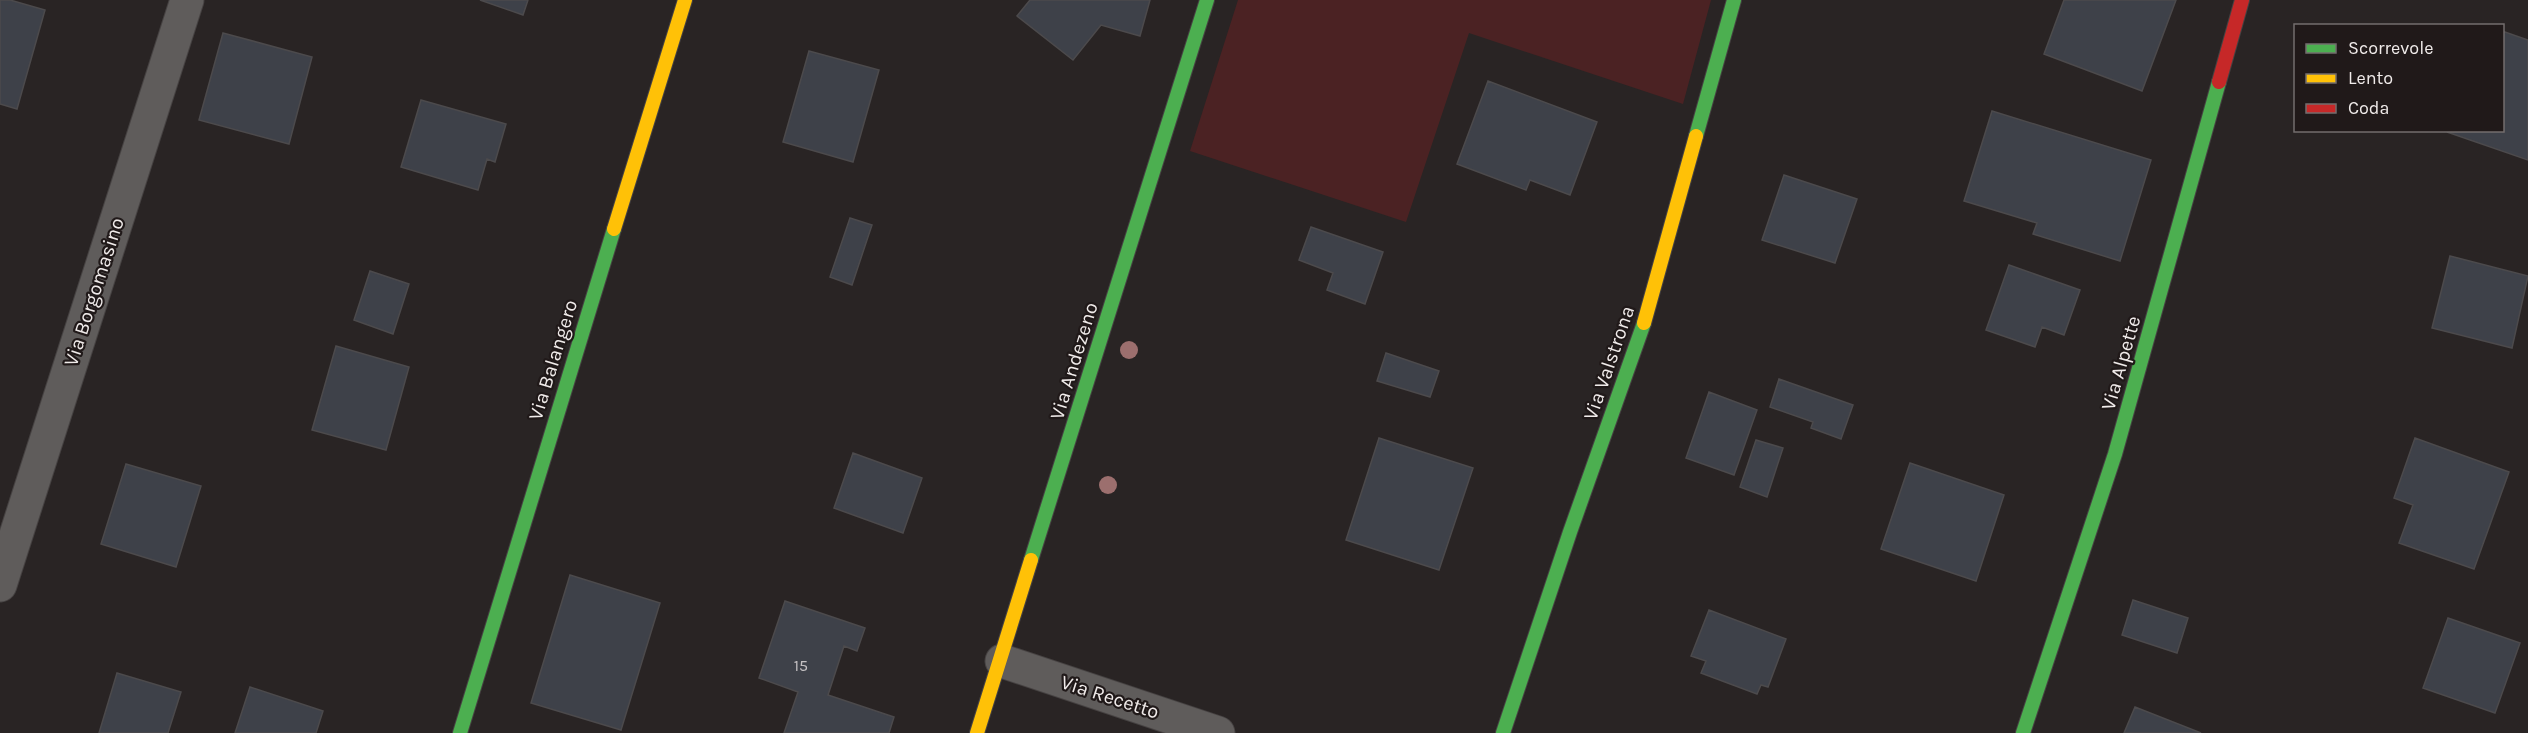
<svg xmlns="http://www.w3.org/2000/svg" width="2528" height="733" font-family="Karla,sans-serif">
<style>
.green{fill:#4b2223}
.building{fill:#3e4149;stroke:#4c4a4c;stroke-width:1.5}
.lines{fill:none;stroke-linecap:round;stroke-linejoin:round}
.street-casing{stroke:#464242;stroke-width:35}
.fast-casing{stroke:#464242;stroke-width:16}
.slow-casing{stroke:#464242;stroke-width:16}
.jam-casing{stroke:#464242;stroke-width:16}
.street{stroke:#5f5c5b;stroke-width:33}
.fast{stroke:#4caf50;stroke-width:14}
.slow{stroke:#ffc107;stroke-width:14}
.jam{stroke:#c62828;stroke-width:14}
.tree{fill:#9c6f6e}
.labels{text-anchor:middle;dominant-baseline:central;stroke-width:4.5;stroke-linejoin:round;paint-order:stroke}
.number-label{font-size:16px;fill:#c4c0c2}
.street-label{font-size:20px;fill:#f0ebea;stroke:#201919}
</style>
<rect width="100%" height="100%" fill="#292424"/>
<!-- green -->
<path class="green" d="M1238,0h473l-28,104 -214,-71 -63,189 -216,-71z"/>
<!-- building -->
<path class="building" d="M0,0h10l35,10 -28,99 -17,-5z
M480,0h48l-5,15z
M1030,0h120l-10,36 -39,-11 -28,35 -56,-44z
M2064,0h112l-34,91 -98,-37z
M2502,31l26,9v120l-81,-28 55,-2z
M223,33l89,24 -23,87 -90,-24z
M809,51l70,19 -26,92 -70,-20z
M1488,81l109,41 -27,73 -40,-15 -4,10 -69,-26z
M421,100l85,24 -11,38 -8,-3 -9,31 -77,-23z
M1992,111l159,49 -31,101 -87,-27 4,-11 -73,-22z
M1784,175l73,24 -22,64 -73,-23z
M850,218l22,7 -20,60 -22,-8z
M1311,227l72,25 -18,52 -38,-14 6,-17 -34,-13z
M2450,256l78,20 -16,72 -80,-20z
M2009,265l71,25 -16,45 -22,-8 -7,20 -49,-17z
M370,271l39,13 -16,50 -39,-14z
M336,346l73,21 -23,83 -74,-20z
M1386,353l53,18 -9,26 -53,-16z
M1779,379l74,26 -12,34 -30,-11 2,-6 -43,-15z
M1709,392l48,18 -23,65 -48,-17z
M1379,438l94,30 -34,102 -93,-30z
M2415,438l94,34 -35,97 -75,-26 14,-38 -19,-7z
M1756,440l27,8 -16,49 -27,-10z
M853,453l69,25 -19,55 -69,-25z
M1910,463l94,32 -28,86 -95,-32z
M126,464l75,22 -25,81 -75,-23z
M570,575l90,28 -39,127 -90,-27z
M2133,600l55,18 -11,35 -55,-18z
M785,601l80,27 -8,23 -13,-5 -16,49 66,22 -5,16h-105l14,-41 -39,-14z
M1709,610l77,29 -18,48 -7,-2 -4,9 -56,-21 5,-12 -15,-5z
M2448,618l72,25 -25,70 -72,-25z
M117,673l64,19 -13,41h-69z
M250,687l73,24 -7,22h-81z
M2135,707l66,26h-77z"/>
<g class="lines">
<!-- street casing -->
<g class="street-casing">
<path id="street" d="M0,585l187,-585
M1002,661l216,72"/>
</g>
<!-- fast casing -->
<g class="fast-casing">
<path id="fast" d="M1696,136l38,-136
M1031,560l176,-560
M460,733l154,-504
M1503,733l67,-201 74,-209
M2023,733l92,-279 104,-372"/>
</g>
<!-- slow casing -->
<g class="slow-casing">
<path id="slow" d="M614,229l71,-229
M1644,323l52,-187
M977,733l54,-173"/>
</g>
<!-- jam casing -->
<g class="jam-casing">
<path id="jam" d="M2219,82l23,-82"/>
</g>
<!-- street -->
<use href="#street" class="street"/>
<!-- fast -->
<use href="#fast" class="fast"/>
<!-- slow -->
<use href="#slow" class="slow"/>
<!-- jam -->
<use href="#jam" class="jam"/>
</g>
<!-- trees -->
<g class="tree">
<circle cx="1129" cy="350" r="9"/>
<circle cx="1108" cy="485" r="9"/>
</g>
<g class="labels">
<!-- number labels -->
<g class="number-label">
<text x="801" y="665">15</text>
</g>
<!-- street labels -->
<g class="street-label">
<text transform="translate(94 292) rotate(-72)">Via Borgomasino</text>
<text transform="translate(553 360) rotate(-73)">Via Balangero</text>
<text transform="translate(1074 361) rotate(-73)">Via Andezeno</text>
<text transform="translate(1609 363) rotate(-71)">Via Valstrona</text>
<text transform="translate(2121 363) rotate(-74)">Via Alpette</text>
<text transform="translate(1110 697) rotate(18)">Via Recetto</text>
</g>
</g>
<!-- legend -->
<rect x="2294" y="24" width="210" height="108" fill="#201919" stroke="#736d6d" stroke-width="1.5"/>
<rect x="2306" y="44" width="30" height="9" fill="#4caf50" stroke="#736d6d" stroke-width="1.5"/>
<text x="2348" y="54" font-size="18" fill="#f0ebea">Scorrevole</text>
<rect x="2306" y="74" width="30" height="9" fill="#ffc107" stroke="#736d6d" stroke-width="1.5"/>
<text x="2348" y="84" font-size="18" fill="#f0ebea">Lento</text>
<rect x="2306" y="104" width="30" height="9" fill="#c62828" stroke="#736d6d" stroke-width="1.5"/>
<text x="2348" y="114" font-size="18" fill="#f0ebea">Coda</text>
</svg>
